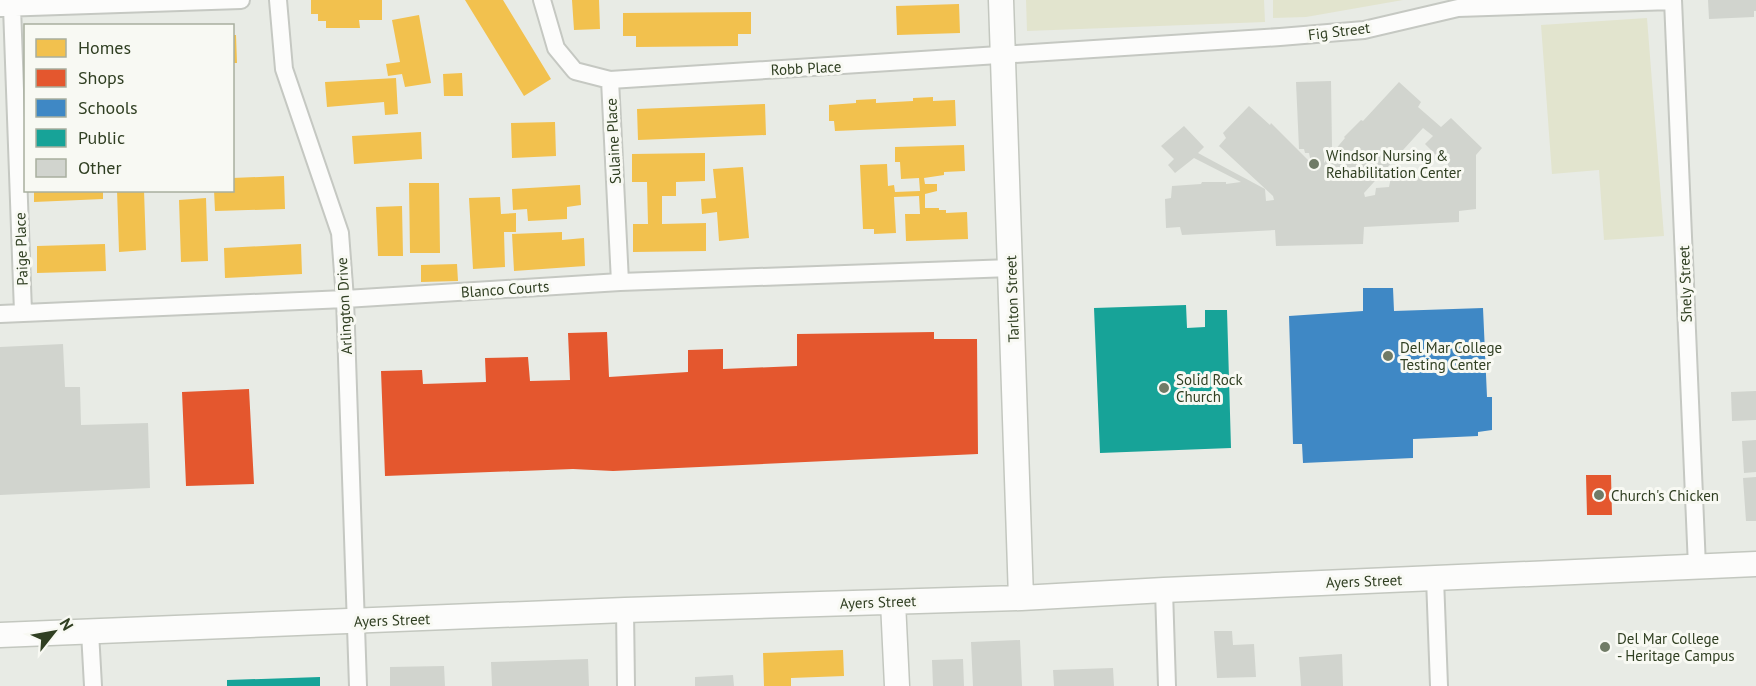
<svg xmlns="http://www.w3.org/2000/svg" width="1756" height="686" font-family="'PT Sans',sans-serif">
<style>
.green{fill:#e2e4ce}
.homes{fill:#f2c14e}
.shops{fill:#e4572e}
.schools{fill:#3f88c5}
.public{fill:#17a398}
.building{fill:#d1d4ce;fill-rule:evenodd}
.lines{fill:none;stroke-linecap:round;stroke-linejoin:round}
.street-casing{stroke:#c5c8c2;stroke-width:20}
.secondary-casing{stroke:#c3c7bf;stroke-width:27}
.street{stroke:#fcfcfb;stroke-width:16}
.secondary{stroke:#fcfcfb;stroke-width:24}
.poi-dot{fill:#707b66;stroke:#f8f9f3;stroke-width:2}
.labels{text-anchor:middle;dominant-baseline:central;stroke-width:6;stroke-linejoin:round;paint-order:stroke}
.street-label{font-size:15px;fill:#303f22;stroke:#f8f9f3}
.poi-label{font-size:15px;fill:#303f22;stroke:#f8f9f3;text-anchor:start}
</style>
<rect width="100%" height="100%" fill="#e8ebe5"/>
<!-- green -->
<path class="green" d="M1026,0h238l1,22 -238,9z
M1273,0h130l-97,17 -33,1z
M1647,18l17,218 -60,4 -5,-70 -47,4 -11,-149z"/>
<!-- homes -->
<path class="homes" d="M311,0h71v20h-23l1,8h-34v-7h-8v-7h-7z
M465,0h38l48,79 -27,17z
M572,0h27l1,29 -26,1z
M959,4l1,29 -63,2 -1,-29z
M751,12v22h-13v12l-102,1v-11h-13v-23z
M419,15l12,68 -26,4 -3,-13 -14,2 -2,-12 14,-2 -8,-42z
M232,35h4l1,28h-5z
M462,73l1,23h-19l-1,-22z
M396,78l2,36 -13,1 -1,-13 -57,5 -2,-25z
M933,97v4l22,-1 1,26 -121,5 -1,-10h-5v-16l27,-2v-3l20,-1v4l37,-2v-3z
M765,104l1,31 -128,5 -1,-31z
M555,122l1,34 -44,2 -1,-35z
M421,132l1,27 -68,5 -2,-28z
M964,145l1,26 -21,1v3l-20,3 1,6h12v7l-12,3v14h14v2h7v3l21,-1 1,27 -62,2 -1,-27h15l-1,-18 -25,1 2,36 -22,1v-5h-11l-3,-64 27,-1 1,22 6,-1 1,7 25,-1 -1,-13 -18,1 -1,-17h-5v-15z
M705,153v28l-29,1v14h-14v28l44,-1v28l-73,1v-28h15l-1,-42h-15v-28z
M743,167l6,71 -30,3 -2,-29 -15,2 -1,-15 15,-1 -3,-29z
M284,176l1,33 -70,2 -1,-21h18v-12z
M409,183h30l1,70h-30z
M580,185l1,20 -14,2v12l-39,2 -1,-12 -14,1 -1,-21z
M34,190h69v9l-69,3z
M117,190h27l2,60 -27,2z
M500,197l1,17 15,-1v19h-12l1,35 -32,2 -4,-71z
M206,198l2,63 -27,1 -2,-62z
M402,206l1,50h-25l-2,-49z
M562,232v8l22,-2 1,28 -71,5 -2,-37z
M105,244l1,27 -69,2v-27z
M301,244l1,30 -77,4 -1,-30z
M457,264l1,17 -37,1v-17z
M843,650l1,26 -53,2v8h-27l-1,-33z"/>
<!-- shops -->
<path class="shops" d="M607,332l2,45 79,-5v-22l35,-1v20l74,-3v-32l137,-2v7h43l1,115 -365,17 -40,-2 -188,7 -4,-105 41,-1 1,14 63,-2 -1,-24 43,-1 2,24 40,-1 -2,-47z
M249,389l5,95 -68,2 -4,-94z
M1586,475h25l1,40h-25z"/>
<!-- schools -->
<path class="schools" d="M1363,288h30l1,23 89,-3 4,89h5v33l-14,2v4l-65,3v19l-110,5 -1,-19h-9l-4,-128 74,-5z"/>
<!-- public -->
<path class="public" d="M1186,305l1,23 18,-1v-17h22l4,138 -131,5 -6,-145z
M320,677v9h-93v-6z"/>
<!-- building -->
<path class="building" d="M1708,0h48v11h-2v6l-45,2z
M1331,81l1,66 -3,1v3l-5,2v10l21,-25 -1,-1 17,-17 2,1 36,-39 22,20 -3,5 23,20 10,-9 31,30 -6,7v54l-17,2v11l-95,5 -1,17 -87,2 -1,-16 -93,5 -2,-8 -14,1 -1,-29 6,-1 1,-12 29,-2 1,-2h24v2l15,-2 -47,-24 -19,15 -7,-8 6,-6 -13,-13 23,-20 20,21 -6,6 67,36 1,12 8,-1 -1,-4 -54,-50 7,-8 -3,-5 26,-27 21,19 1,-2 40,40 -2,-10h-4l-1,-4h-5l-3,-67zM1423,128l10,8 -8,8 15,15h7l2,14 -39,-1v3l-19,2 -2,10 -13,1 -1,7 -10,2 -1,-4z
M63,344l2,43h15l1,38 67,-2 2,65 -150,7v-148z
M1756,391v29l-24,1 -1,-29z
M1756,440v32l-12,1 -2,-32z
M1756,477v44h-10l-3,-43z
M1214,631h18l1,14 21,-1 2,33 -39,1z
M1020,640l2,46h-49l-2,-44z
M1342,654l1,32h-42l-2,-29z
M588,659l1,27h-97l-1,-24z
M963,659l1,27h-31l-1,-26z
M444,666l1,20h-55v-19z
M1113,668l1,18h-60l-1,-16z
M733,675l1,11h-39v-9z"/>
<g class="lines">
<!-- street casing -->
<g class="street-casing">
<path id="street" d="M278,0l6,69 56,164 5,66 13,387
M542,0l14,48 19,23 35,9 10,202
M1673,0l24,567
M12,7l11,305
M0,8l241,-8
M610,80l670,-43 84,-7 94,-22 215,-7
M0,314l345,-15 275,-17 391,-14
M1435,578l4,108
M1164,590l3,96
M625,610l1,76
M90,632l3,54"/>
</g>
<!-- secondary casing -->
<g class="secondary-casing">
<path id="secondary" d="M1001,0l20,598
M893,602l4,84
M0,635l625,-25 396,-12 143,-8 592,-26"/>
</g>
<!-- street -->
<use href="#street" class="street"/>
<!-- secondary -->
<use href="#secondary" class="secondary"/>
</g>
<!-- markers -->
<g class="poi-dot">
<circle cx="1314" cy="164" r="6"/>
<circle cx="1388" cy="356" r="6"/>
<circle cx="1164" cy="388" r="6"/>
<circle cx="1599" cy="495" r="6"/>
<circle cx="1605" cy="647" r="6"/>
</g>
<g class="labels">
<!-- street labels -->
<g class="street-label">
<text transform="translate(1339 31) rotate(-7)">Fig Street</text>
<text transform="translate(806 68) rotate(-3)">Robb Place</text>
<text transform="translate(613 141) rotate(-93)">Sulaine Place</text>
<text transform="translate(21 249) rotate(-92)">Paige Place</text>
<text transform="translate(1685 284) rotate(-92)">Shely Street</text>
<text transform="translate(505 289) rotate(-4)">Blanco Courts</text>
<text transform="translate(1012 299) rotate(-92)">Tarlton Street</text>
<text transform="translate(344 306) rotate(-93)">Arlington Drive</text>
<text transform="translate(1364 581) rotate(-2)">Ayers Street</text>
<text transform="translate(878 602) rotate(-2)">Ayers Street</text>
<text transform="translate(392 620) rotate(-2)">Ayers Street</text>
</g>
<!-- poi labels -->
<g class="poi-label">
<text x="1326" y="155">Windsor Nursing &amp;<tspan x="1326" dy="17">Rehabilitation Center</tspan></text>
<text x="1400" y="347">Del Mar College<tspan x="1400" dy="17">Testing Center</tspan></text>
<text x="1176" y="379">Solid Rock<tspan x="1176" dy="17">Church</tspan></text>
<text x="1611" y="495">Church's Chicken</text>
<text x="1617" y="638">Del Mar College<tspan x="1617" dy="17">- Heritage Campus</tspan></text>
</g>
</g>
<!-- legend -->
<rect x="24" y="24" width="210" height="168" fill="#f8f9f3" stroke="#a8af9f" stroke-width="1.5"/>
<rect x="36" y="39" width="30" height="18" fill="#f2c14e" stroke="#a8af9f" stroke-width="1.5"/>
<text x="78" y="54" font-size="18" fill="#303f22">Homes</text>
<rect x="36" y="69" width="30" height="18" fill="#e4572e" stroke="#a8af9f" stroke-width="1.5"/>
<text x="78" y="84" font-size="18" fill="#303f22">Shops</text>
<rect x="36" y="99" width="30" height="18" fill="#3f88c5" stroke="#a8af9f" stroke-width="1.5"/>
<text x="78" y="114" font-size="18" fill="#303f22">Schools</text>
<rect x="36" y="129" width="30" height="18" fill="#17a398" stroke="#a8af9f" stroke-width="1.5"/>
<text x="78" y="144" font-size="18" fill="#303f22">Public</text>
<rect x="36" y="159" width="30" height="18" fill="#d1d4ce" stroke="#a8af9f" stroke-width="1.5"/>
<text x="78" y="174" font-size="18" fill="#303f22">Other</text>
<!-- north arrow -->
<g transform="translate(54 632) rotate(59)" stroke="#f8f9f3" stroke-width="4.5" paint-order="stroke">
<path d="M0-4.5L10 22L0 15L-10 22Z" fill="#303f22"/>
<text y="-9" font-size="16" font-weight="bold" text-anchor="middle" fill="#303f22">N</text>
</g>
</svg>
